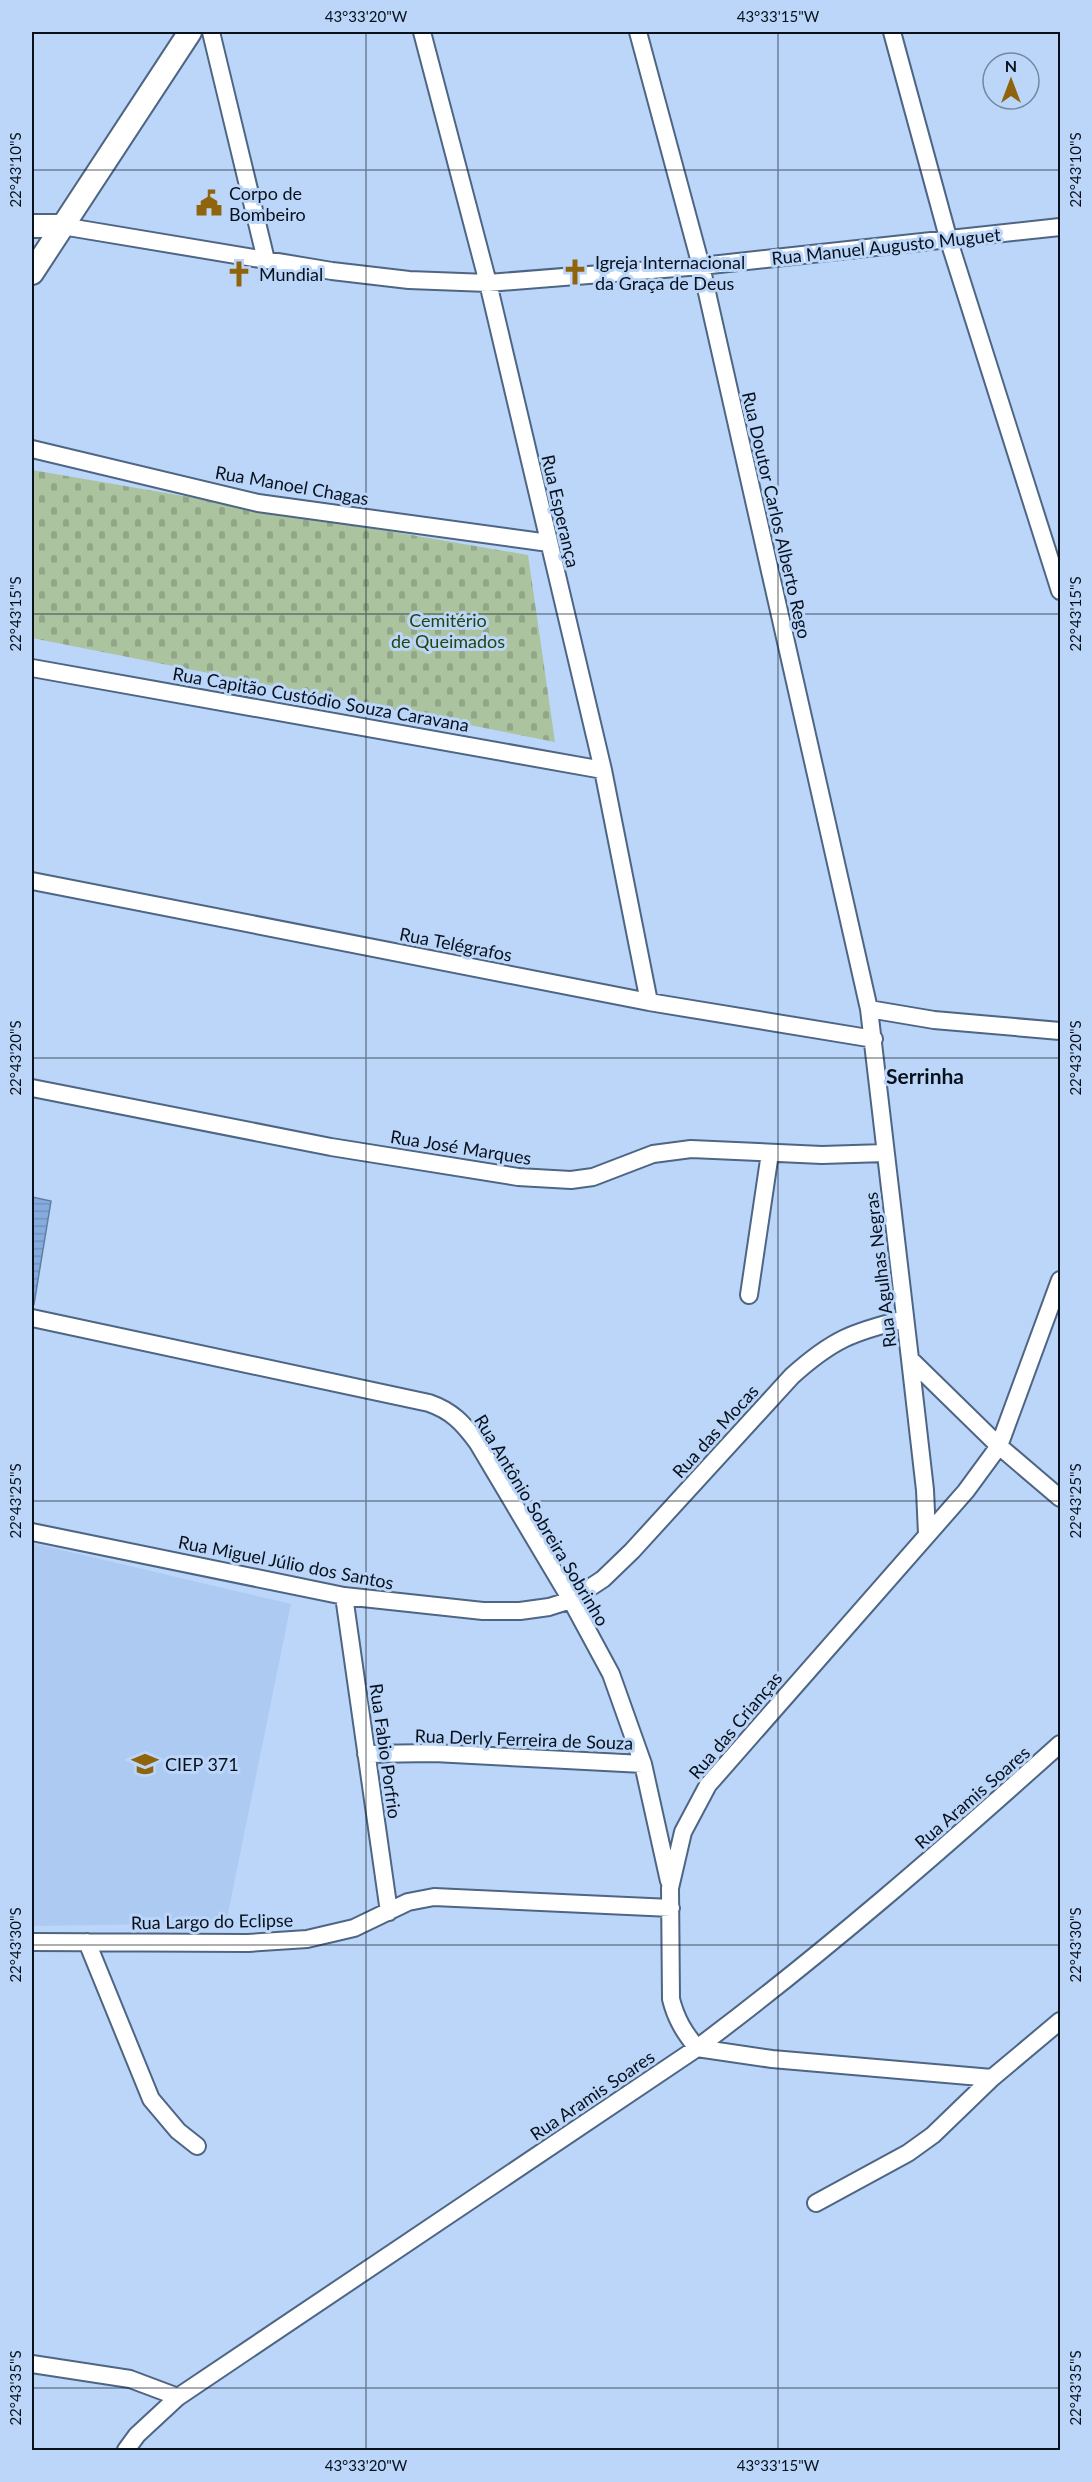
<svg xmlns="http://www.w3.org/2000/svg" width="1092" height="2482" font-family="Lato,sans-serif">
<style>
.built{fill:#adcaf3}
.cemetery{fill:url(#cemetery-stones)}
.water{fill:url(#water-rules);stroke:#607ea4;stroke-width:1.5}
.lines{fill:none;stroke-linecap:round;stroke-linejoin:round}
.minor-casing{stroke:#4e6584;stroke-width:20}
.secondary-casing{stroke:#4e6584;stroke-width:26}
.minor{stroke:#fff;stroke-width:16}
.secondary{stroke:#fff;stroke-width:22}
.ticks{fill:none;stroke:#08111c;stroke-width:1.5;stroke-opacity:0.45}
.labels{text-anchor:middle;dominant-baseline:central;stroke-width:6;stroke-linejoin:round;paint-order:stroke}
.poi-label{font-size:18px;fill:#08111c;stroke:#bbd6f9;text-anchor:start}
.street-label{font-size:18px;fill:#08111c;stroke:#bbd6f9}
.park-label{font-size:18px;fill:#24460e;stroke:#bbd6f9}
.quarter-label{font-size:21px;font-weight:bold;fill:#08111c;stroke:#bbd6f9}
.neatline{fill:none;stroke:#08111c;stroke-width:2}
.ticks-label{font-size:15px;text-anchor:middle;fill:#08111c}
</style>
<defs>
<pattern id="cemetery-stones" width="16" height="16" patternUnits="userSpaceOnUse" patternTransform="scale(1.5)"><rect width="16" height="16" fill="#abc39f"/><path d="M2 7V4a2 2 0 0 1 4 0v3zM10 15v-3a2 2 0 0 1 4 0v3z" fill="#92a688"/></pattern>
<pattern id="water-rules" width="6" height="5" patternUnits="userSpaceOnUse" patternTransform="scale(1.5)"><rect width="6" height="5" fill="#86acdf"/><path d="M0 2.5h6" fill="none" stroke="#7293bf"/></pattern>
</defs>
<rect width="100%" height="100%" fill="#bbd6f9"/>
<!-- built -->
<path class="built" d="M32,1543l259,61 -65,319 -194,3z"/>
<!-- cemetery -->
<path class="cemetery" d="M32,470l496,85 27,187 -523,-104z"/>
<!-- water -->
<path class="water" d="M32,1197l19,4 -17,103 -2,-1z"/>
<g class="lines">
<!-- minor casing -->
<g class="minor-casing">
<path id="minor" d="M211,32l55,228
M422,32l66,251 115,487 46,232
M638,32l63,234 168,743 41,350 89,87 61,52
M892,32l57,209 111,350
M62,226l270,45 77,9 79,3 213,-17 359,-39
M32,449l226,54 291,40
M32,668l571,102
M32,881l617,121 225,37
M869,1009l65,11 126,11
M32,1088l299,59 187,30 53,3 22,-3 60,-23 38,-5 131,6 63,-2
M749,1295l21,-142
M32,1318l397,85c23,8 34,20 48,39l94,158 40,74 32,90 26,117
M910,1359l15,131 2,44
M32,1532l312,64 139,15h37l29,-4 22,-7 32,-21 29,-28 160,-175c41,-37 61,-44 113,-57
M344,1596l45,316
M366,1754l68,-1 209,11
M32,1942l216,1 59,-4 47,-11 54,-26 26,-5 237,11
M87,1942l64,157 27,32 19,15
M992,2078l-220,-19 -75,-11c-13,-16 -21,-29 -26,-49l-1,-111 13,-56 25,-47 258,-294 33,-45 61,-166
M816,2203l92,-50 25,-18 59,-57 68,-57
M32,2364l98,15 48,18
M126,2450l11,-15 41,-38 519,-349c127,-95 246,-199 363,-304"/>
</g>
<!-- secondary casing -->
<g class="secondary-casing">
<path id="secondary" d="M32,226h30
M32,273l158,-241"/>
</g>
<!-- minor -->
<use href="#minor" class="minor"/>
<!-- secondary -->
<use href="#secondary" class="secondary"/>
</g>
<!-- ticks -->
<path class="ticks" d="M366,32v2418M778,32v2418M32,170h1028M32,614h1028M32,1058h1028M32,1501h1028M32,1945h1028M32,2388h1028"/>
<!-- icons -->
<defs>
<g id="civic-bare" transform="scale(2.07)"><path d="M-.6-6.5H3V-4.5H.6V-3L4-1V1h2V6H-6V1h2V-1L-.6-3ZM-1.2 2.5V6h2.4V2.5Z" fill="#90630d" stroke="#bbd6f9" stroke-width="2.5" paint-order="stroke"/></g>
<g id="church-bare" transform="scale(2.07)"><path d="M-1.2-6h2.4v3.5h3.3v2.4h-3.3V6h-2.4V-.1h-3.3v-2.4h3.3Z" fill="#90630d" stroke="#bbd6f9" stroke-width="2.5" paint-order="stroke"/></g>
<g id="school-bare" transform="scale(2.07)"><path d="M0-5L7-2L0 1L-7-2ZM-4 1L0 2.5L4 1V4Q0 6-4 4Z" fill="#90630d" stroke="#bbd6f9" stroke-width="2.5" paint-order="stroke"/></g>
</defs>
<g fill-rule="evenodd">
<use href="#civic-bare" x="209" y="203"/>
<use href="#church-bare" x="575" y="272"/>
<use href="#church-bare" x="239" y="274"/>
<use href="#school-bare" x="145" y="1764"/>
</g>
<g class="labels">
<!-- poi labels -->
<g class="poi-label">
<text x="229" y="193">Corpo de<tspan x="229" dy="21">Bombeiro</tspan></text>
<text x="595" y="262">Igreja Internacional<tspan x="595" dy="21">da Graça de Deus</tspan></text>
<text x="259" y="274">Mundial</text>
<text x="165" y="1764">CIEP 371</text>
</g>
<!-- street labels -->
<g class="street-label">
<text transform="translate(886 246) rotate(-6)">Rua Manuel Augusto Muguet</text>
<text transform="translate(292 485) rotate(10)">Rua Manoel Chagas</text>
<text transform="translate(561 511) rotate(77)">Rua Esperança</text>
<text transform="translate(777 515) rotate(77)">Rua Doutor Carlos Alberto Rego</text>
<text transform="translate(321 699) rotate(10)">Rua Capitão Custódio Souza Caravana</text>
<text transform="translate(456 944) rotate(11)">Rua Telégrafos</text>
<text transform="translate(461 1147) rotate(9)">Rua José Marques</text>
<text transform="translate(880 1270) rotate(-97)">Rua Agulhas Negras</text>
<text transform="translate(715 1431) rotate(-48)">Rua das Mocas</text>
<text transform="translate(542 1520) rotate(59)">Rua Antônio Sobreira Sobrinho</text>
<text transform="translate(286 1562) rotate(11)">Rua Miguel Júlio dos Santos</text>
<text transform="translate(735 1725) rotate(-50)">Rua das Crianças</text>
<text transform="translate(524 1739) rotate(2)">Rua Derly Ferreira de Souza</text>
<text transform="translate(386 1751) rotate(82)">Rua Fabio Porfrio</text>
<text transform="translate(972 1797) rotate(-41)">Rua Aramis Soares</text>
<text transform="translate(212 1921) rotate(-1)">Rua Largo do Eclipse</text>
<text transform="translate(592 2095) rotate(-34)">Rua Aramis Soares</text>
</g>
<!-- park labels -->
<g class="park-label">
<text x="448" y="620">Cemitério<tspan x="448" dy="21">de Queimados</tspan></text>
</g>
<!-- quarter labels -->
<g class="quarter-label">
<text x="925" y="1075">Serrinha</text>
</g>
</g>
<!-- border -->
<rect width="1092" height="2482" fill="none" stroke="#bbd6f9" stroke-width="66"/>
<!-- north arrow -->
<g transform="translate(1011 81)"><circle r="28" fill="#bbd6f9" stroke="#7387a1" stroke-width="1.5"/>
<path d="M0-4.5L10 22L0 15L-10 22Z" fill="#90630d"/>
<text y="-9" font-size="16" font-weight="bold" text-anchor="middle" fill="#08111c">N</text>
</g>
<rect x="33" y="33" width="1026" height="2416" class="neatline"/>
<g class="ticks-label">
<text x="366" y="22">43°33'20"W</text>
<text x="778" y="22">43°33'15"W</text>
<text transform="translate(16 170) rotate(-90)" y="5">22°43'10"S</text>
<text transform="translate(1076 170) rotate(-90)" y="5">22°43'10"S</text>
<text transform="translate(16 614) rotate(-90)" y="5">22°43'15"S</text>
<text transform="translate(1076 614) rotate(-90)" y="5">22°43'15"S</text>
<text transform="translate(16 1058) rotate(-90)" y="5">22°43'20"S</text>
<text transform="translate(1076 1058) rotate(-90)" y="5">22°43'20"S</text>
<text transform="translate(16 1501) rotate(-90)" y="5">22°43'25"S</text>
<text transform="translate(1076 1501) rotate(-90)" y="5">22°43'25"S</text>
<text transform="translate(16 1945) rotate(-90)" y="5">22°43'30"S</text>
<text transform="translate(1076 1945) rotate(-90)" y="5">22°43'30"S</text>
<text transform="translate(16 2388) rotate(-90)" y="5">22°43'35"S</text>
<text transform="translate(1076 2388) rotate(-90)" y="5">22°43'35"S</text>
<text x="366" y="2471">43°33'20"W</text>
<text x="778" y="2471">43°33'15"W</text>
</g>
</svg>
